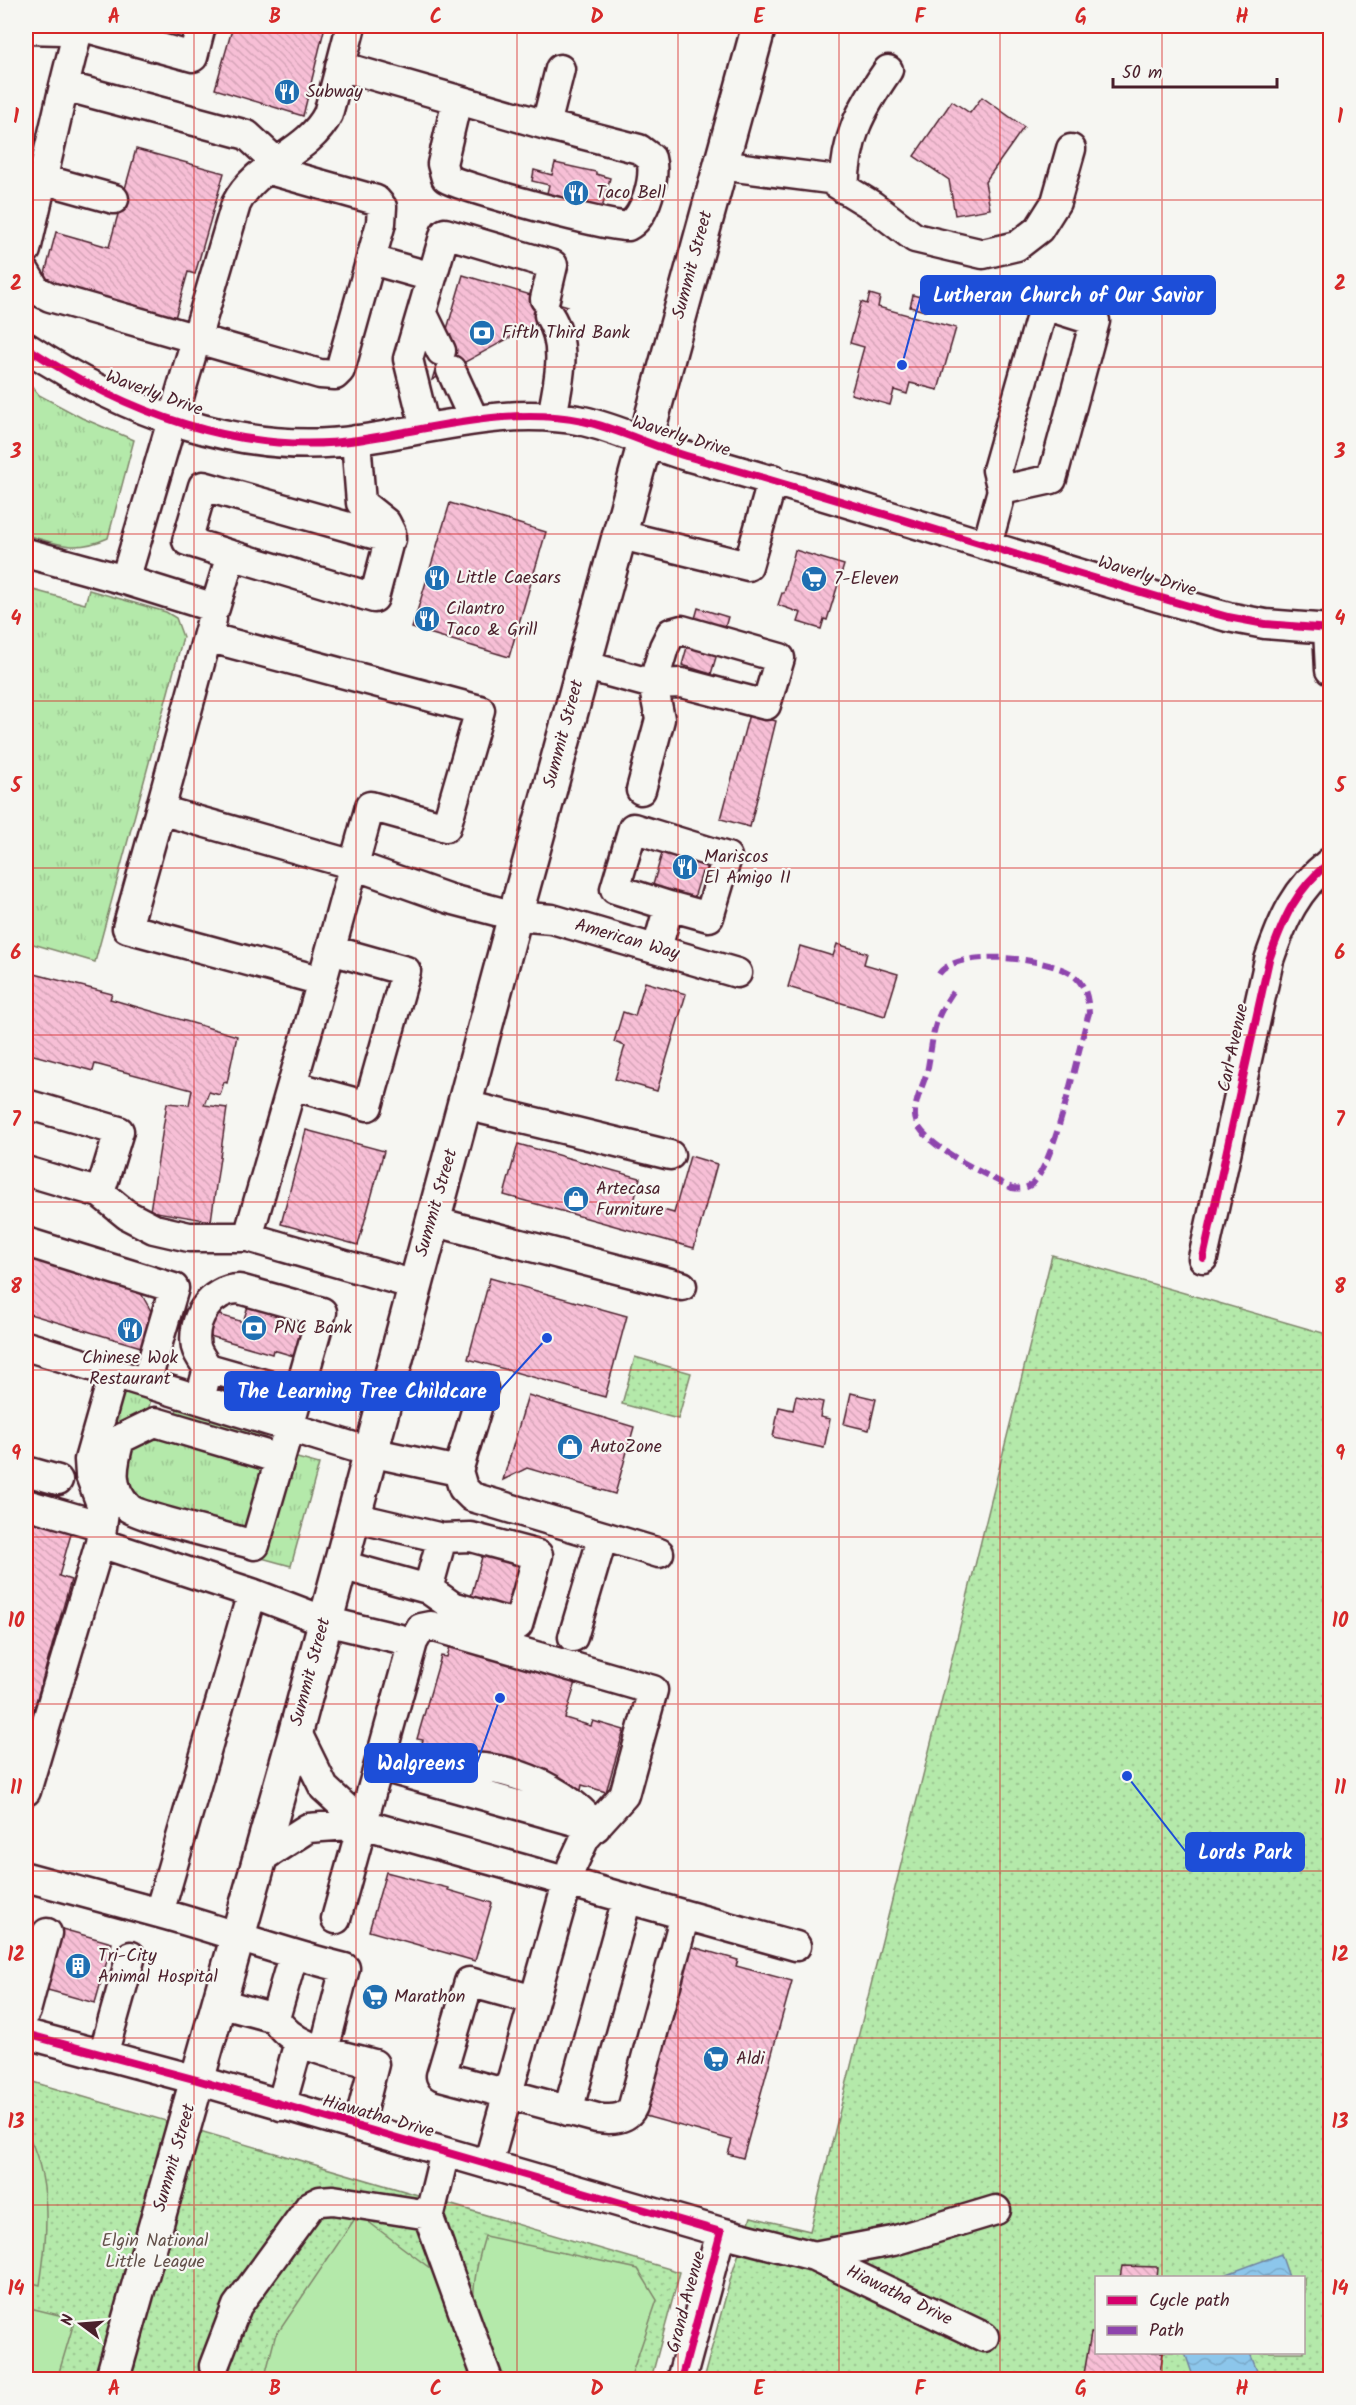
<svg xmlns="http://www.w3.org/2000/svg" width="1356" height="2405" font-family="Kalam,sans-serif">
<style>
.grass{fill:url(#grass-tufts);stroke:#7f846a;stroke-width:1.5}
.park{fill:url(#park-dots);stroke:#7f846a;stroke-width:1.5;fill-rule:evenodd}
.pitch{fill:#b4e9aa;stroke:#7f846a;stroke-width:1.5}
.water{fill:url(#water-waves);stroke:#72839e;stroke-width:1.5}
.building{fill:url(#building-back-hatch);stroke:#4a1f2b;stroke-width:1.5}
.lines{fill:none;stroke-linecap:round;stroke-linejoin:round}
.minor-casing{stroke:#4a1f2b;stroke-width:33}
.major-casing{stroke:#4a1f2b;stroke-width:38}
.minor{stroke:#f6f6f2;stroke-width:28}
.major{stroke:#f6f6f2;stroke-width:33}
.quiet{stroke:#8e44ad;stroke-width:6;stroke-dasharray:12 6;stroke-linecap:butt}
.cycleway-casing{stroke:#f6f6f2;stroke-width:11}
.cycleway{stroke:#d6006c;stroke-width:8}
.grid{fill:none;stroke:#d62828;stroke-width:1.5;stroke-opacity:0.55}
.labels{text-anchor:middle;dominant-baseline:central;stroke-width:4.5;stroke-linejoin:round;paint-order:stroke}
.poi-label{font-size:18px;fill:#4a1f2b;stroke:#f6f6f2;text-anchor:start}
.street-label{font-size:18px;fill:#4a1f2b;stroke:#f6f6f2}
.park-label{font-size:18px;fill:#64524b;stroke:#f6f6f2}
.leader{fill:none;stroke:#1d4ed8;stroke-width:2}
.callout-dot{fill:#1d4ed8;stroke:#f6f6f2;stroke-width:2}
.callout{fill:#1d4ed8;stroke:#1d4ed8;stroke-width:2}
.callout-label{font-size:20px;text-anchor:middle;font-weight:bold;fill:#fff}
.neatline{fill:none;stroke:#d62828;stroke-width:2}
.grid-label{font-size:20px;text-anchor:middle;font-weight:bold;fill:#d62828}
</style>
<defs>
<pattern id="grass-tufts" width="24" height="20" patternUnits="userSpaceOnUse" patternTransform="scale(1.5)"><rect width="24" height="20" fill="#b4e9aa"/><path d="M3 7l-1-3M5 7V3M7 7l1-3M15 17l-1-3M17 17v-4M19 17l1-3" fill="none" stroke="#9cc792"/></pattern>
<pattern id="park-dots" width="8" height="8" patternUnits="userSpaceOnUse" patternTransform="scale(1.5)"><rect width="8" height="8" fill="#b4e9aa"/><path d="M2 2h.1M6 6h.1" fill="none" stroke="#9cc792" stroke-width="1.8" stroke-linecap="round"/></pattern>
<pattern id="water-waves" width="16" height="10" patternUnits="userSpaceOnUse" patternTransform="scale(1.5)"><rect width="16" height="10" fill="#8cc6eb"/><path d="M0 5q4-4 8 0t8 0" fill="none" stroke="#7aaaca"/></pattern>
<pattern id="building-back-hatch" width="6" height="6" patternUnits="userSpaceOnUse" patternTransform="scale(1.5)"><rect width="6" height="6" fill="#f7bfd6"/><path d="M-1 5l2 2M0 0l6 6M5-1l2 2" fill="none" stroke="#d5a4b8"/></pattern>
</defs>
<rect width="100%" height="100%" fill="#f6f6f2"/>
<filter id="ink" filterUnits="userSpaceOnUse"><feTurbulence type="fractalNoise" baseFrequency=".0167" numOctaves="2"/><feDisplacementMap in="SourceGraphic" scale="12" xChannelSelector="R" yChannelSelector="G"/><feConvolveMatrix kernelMatrix="1 2 1 2 8 2 1 2 1" color-interpolation-filters="sRGB"/></filter>
<g filter="url(#ink)">
<!-- grass -->
<path class="grass" d="M26,379l13,16 43,23 52,22 -26,98c-33,15 -50,6 -82,-3z
M26,588l59,16 4,-14 77,22 10,6 7,19 -88,325 -69,-20z
M129,1392l22,6 -2,9 26,8 3,-9 65,19 28,16 -3,9 51,14 -28,102 -171,-47 2,-7 -20,-48 21,-71z"/>
<!-- park -->
<path class="park" d="M1052,1255l278,80v1044l-627,1 28,-103 20,-60 59,14zM1096,2278h208v74h-208z
M635,1357l56,16 -13,46 -56,-15z
M26,2080l654,192 -29,107h-625z"/>
<!-- pitch -->
<path class="pitch" d="M26,2131c26,48 22,102 14,154l-14,-4z
M358,2214l85,64 34,102h-213l11,-43z
M485,2236l153,33 19,31 -27,79h-131c-7,-17 -16,-34 -21,-51 -10,-29 -1,-65 7,-92z
M26,2307l49,12 -18,60h-31z"/>
<!-- water -->
<path class="water" d="M1281,2254l8,23h-70z
M1185,2353h65l10,26h-66z"/>
<!-- building -->
<path class="building" d="M233,26h92l-22,90 -88,-27z
M982,97l42,30 -39,55 5,27 -35,6 -6,-35 -35,-24 38,-55 18,12z
M136,149l88,24 -29,101 -7,-2 -13,46 -132,-37 13,-49 53,15z
M555,163l41,9v2l14,4 -10,38 -55,-15 4,-16 -17,-4 2,-11 18,5z
M463,275l105,31 -136,74z
M870,294l10,3 -2,10 78,21 -18,62 -28,-7 -3,11 -13,-4 -4,15 -39,-11 13,-47 -14,-4 11,-41 6,2z
M913,295l15,4 -3,12 -15,-4z
M450,503l96,29 -37,125 -97,-29z
M795,550l49,15 -17,55 -3,-1 -3,10 -23,-7 3,-9 -23,-8 4,-12h2z
M698,608l30,9 -17,57 -29,-9z
M749,714l27,7 -26,106 -29,-8z
M664,846l49,16 -4,13 -7,-3 -8,26 -41,-13z
M837,944l30,9 -3,11 34,10 -13,42 -97,-29 12,-41 33,10z
M27,972l85,22 -2,5 127,37 -10,47 -3,-1 -4,13 -11,-3 -5,13 23,3 -16,113 -61,-10 17,-108 22,2 3,-15 -97,-26 -2,7 -67,-18z
M645,982l41,12 -29,97 -42,-12 10,-33 -11,-4 9,-30 12,4z
M306,1130l78,21 -26,94 -77,-21z
M518,1144l122,34 -6,24 40,11 16,-57 27,8 -23,84 -190,-53z
M26,1257l113,33 12,21 -10,36 -115,-34z
M490,1278l137,38 -22,81 -137,-38z
M249,1303l56,17 -11,36 -21,-6 -1,4 -69,-20 6,-22 34,10z
M851,1393l25,6 -7,31 -25,-6z
M528,1395l106,32 -19,67 -88,-26 -24,12z
M796,1396l27,6 -3,15 10,2 -6,29 -51,-11 6,-30 14,3z
M26,1512l47,15 -14,49 12,4 -45,157z
M485,1546l39,11 -16,57 -39,-10z
M451,1643l126,36 -12,39 26,8 2,-5 31,9 -18,62 -24,-7 -1,5 -34,-9 -16,-10 -76,-21 -1,5 -33,-9 2,-6 -6,-1 24,-83 6,1z
M386,1872l62,16v2l44,13 -17,58 -106,-30z
M62,1929l50,14 -17,60 -51,-14z
M686,1945l52,15 -2,6 56,15 -49,177 -15,-4 4,-14 -87,-24 32,-114 -6,-2z
M1122,2266l36,1 -1,11h-37z
M1091,2333h5v19h67l-4,28h-76z"/>
<g class="lines">
<!-- minor casing -->
<g class="minor-casing">
<path id="minor" d="M80,26l113,31 8,-31
M351,26l-23,88c-20,40 -72,49 -92,90l-111,376 90,28 16,-53 143,43 17,-65 -5,-10 -25,-20 -5,-63
M26,29l36,1 15,-4
M340,66l206,59
M64,86l15,-60
M457,100l-15,64 4,14c14,9 168,51 182,48 18,-9 28,-49 23,-68l-12,-9 -93,-24 14,-56
M720,165l109,14 44,27 42,32 68,16 34,-8 22,-17 17,-27 15,-53
M42,179l72,20
M844,189c2,-52 15,-77 44,-119
M26,250l38,-164 183,49 29,27
M372,260l60,17
M26,273l10,17 14,7 270,77 15,1 5,-5 41,-147 1,-16 -6,-7 -110,-31
M422,312l19,39
M549,315c20,31 9,68 3,102
M26,347c97,64 214,110 332,93 75,-11 149,-34 225,-19 36,8 71,26 107,36 180,50 358,110 538,160l37,7 65,5
M451,370l23,50
M425,428l-17,-69 37,-126 108,32 -8,34
M621,535l127,31 25,-87
M987,545l15,-55 -5,-20 47,-165 51,16 -43,158 -50,11
M26,553l99,27
M231,555l-44,-14 16,-55 188,53
M212,619l-52,191 194,55 96,34 65,17 37,3 185,54
M1328,630l2,40
M583,665l70,19 29,-1 84,22 14,-47 -98,-28 -11,3 -7,14 -11,37 7,35 -19,71
M160,810l-33,118 195,53 48,-175 76,21 34,-117 -273,-73
M657,948l12,-42 40,11 18,-60 -94,-29 -18,61 54,17
M322,981l-74,256 167,48
M294,1086l74,20 38,-135 -75,-21
M26,1104l93,27 -19,62
M465,1105l205,50
M26,1171l74,22 27,22 27,14 35,8h59
M432,1221l250,65
M26,1242l148,46 -28,95
M1203,1258l66,-298c14,-41 27,-71 61,-98
M26,1346l344,106 88,19 5,17 9,9 131,39 -30,101
M208,1368l91,26
M200,1399l8,-31c-4,-6 -10,-13 -12,-21 -5,-27 14,-58 43,-58l83,23 -42,147 -125,-37 -35,17c-7,25 -13,49 9,69 8,8 108,32 126,37l25,-86
M26,1471l32,9
M458,1471l25,-83
M26,1504l76,22
M603,1536l56,17
M100,1543l4,-31 -14,-37 -1,-15 25,-88
M341,1565l87,24 24,17 66,19 20,-70 -67,-18 -29,1 -89,-21
M428,1589l14,-51
M296,1731l28,57 39,36
M379,1766l217,61
M431,1780c45,-33 133,5 163,45
M26,1791l74,-248 152,50 73,28 88,21
M261,1858l47,-30 55,-4 322,91 -52,191c-6,14 -23,14 -36,12l-156,-42 28,-94 65,18
M26,1877l133,36 93,-320
M159,1913c63,17 123,40 186,55l-21,82
M685,1915l111,31
M336,1919l77,-277 8,-14 10,-2 222,64 -29,105 -39,43 -13,28 -84,298
M219,2003l56,15c19,33 66,36 99,46l-16,63
M26,2011l21,-78
M275,2018l18,-62
M26,2034l171,46 524,152 93,24 170,81
M103,2055l28,-99
M281,2106l18,-64
M568,2111l59,-212
M445,2152l-16,66 59,162
M814,2256l79,-15 103,-31
M214,2366l23,-60 73,-100 10,-5 13,-1 96,15
M681,2380l40,-148"/>
</g>
<!-- major casing -->
<g class="major-casing">
<path id="major" d="M112,2380l184,-649 219,-815 244,-890"/>
</g>
<!-- minor -->
<use href="#minor" class="minor"/>
<!-- major -->
<use href="#major" class="major"/>
<!-- quiet -->
<path class="quiet" d="M939,974c17,-27 111,-16 134,1 13,10 15,23 16,38 -11,36 -33,148 -56,170 -6,6 -13,6 -21,5 -23,-12 -96,-45 -97,-72 -1,-16 10,-33 13,-49 7,-40 4,-45 28,-80"/>
<!-- cycleway casing -->
<g class="cycleway-casing">
<path id="cycleway" d="M26,347c97,64 214,110 332,93 75,-11 149,-34 225,-19 36,8 71,26 107,36 180,50 358,110 538,160l37,7 65,5
M1203,1258l66,-298c14,-41 27,-71 61,-98
M26,2034l171,46 524,152 -40,148"/>
</g>
<!-- cycleway -->
<use href="#cycleway" class="cycleway"/>
</g>
</g>
<!-- grid -->
<path class="grid" d="M194,26v2354M356,26v2354M517,26v2354M678,26v2354M839,26v2354M1000,26v2354M1162,26v2252M26,200h1304M26,367h1304M26,534h1304M26,701h1304M26,868h1304M26,1035h1304M26,1202h1304M26,1370h1304M26,1537h1304M26,1704h1304M26,1871h1304M26,2038h1304M26,2205h1304M1162,2352v28"/>
<!-- icons -->
<defs>
<g id="restaurant-disc" transform="scale(1.35)"><circle r="9.5" fill="#1f6fb2" stroke="#f6f6f2"/><path d="M-5-6h1v4h1v-4h1v4h1v-4h1v5L-1.5 .5V6h-2V.5L-5-1ZM5-6V6H3V1.5H1.5Q1.5-4 5-6Z" fill="#fff"/></g>
<g id="bank-disc" transform="scale(1.35)"><circle r="9.5" fill="#1f6fb2" stroke="#f6f6f2"/><path d="M-6-4H6V4H-6ZM0-2.3a2.3 2.3 0 1 0 0 4.6a2.3 2.3 0 1 0 0-4.6Z" fill="#fff"/></g>
<g id="supermarket-disc" transform="scale(1.35)"><circle r="9.5" fill="#1f6fb2" stroke="#f6f6f2"/><path d="M-6-5.5h2.5l.6 2H6L4.5 2H-2.5L-4.4-4H-6ZM-1.5 3.2a1.3 1.3 0 1 0 .1 0ZM3 3.2a1.3 1.3 0 1 0 .1 0Z" fill="#fff"/></g>
<g id="shop-disc" transform="scale(1.35)"><circle r="9.5" fill="#1f6fb2" stroke="#f6f6f2"/><path d="M-5-2.5h2.3a2.7 3.5 0 0 1 5.4 0H5L5.5 6h-11ZM-1.5-2.5h3a1.5 2.3 0 0 0-3 0Z" fill="#fff"/></g>
<g id="building-disc" transform="scale(1.35)"><circle r="9.5" fill="#1f6fb2" stroke="#f6f6f2"/><path d="M-4-6H4V6H1V3H-1V6H-4ZM-2.5-4.3h1.7v1.8h-1.7ZM.8-4.3h1.7v1.8H.8ZM-2.5-1h1.7V.8h-1.7ZM.8-1h1.7V.8H.8Z" fill="#fff"/></g>
</defs>
<g fill-rule="evenodd">
<use href="#restaurant-disc" x="287" y="92"/>
<use href="#restaurant-disc" x="576" y="193"/>
<use href="#bank-disc" x="482" y="333"/>
<use href="#restaurant-disc" x="437" y="578"/>
<use href="#supermarket-disc" x="814" y="579"/>
<use href="#restaurant-disc" x="427" y="619"/>
<use href="#restaurant-disc" x="685" y="867"/>
<use href="#shop-disc" x="576" y="1199"/>
<use href="#bank-disc" x="254" y="1328"/>
<use href="#restaurant-disc" x="130" y="1330"/>
<use href="#shop-disc" x="570" y="1447"/>
<use href="#building-disc" x="78" y="1966"/>
<use href="#supermarket-disc" x="375" y="1997"/>
<use href="#supermarket-disc" x="716" y="2059"/>
</g>
<g class="labels">
<!-- poi labels -->
<g class="poi-label">
<text x="306" y="92">Subway</text>
<text x="596" y="193">Taco Bell</text>
<text x="502" y="333">Fifth Third Bank</text>
<text x="456" y="578">Little Caesars</text>
<text x="834" y="579">7-Eleven</text>
<text x="446" y="609">Cilantro<tspan x="446" dy="21">Taco &amp; Grill</tspan></text>
<text x="704" y="857">Mariscos<tspan x="704" dy="21">El Amigo II</tspan></text>
<text x="596" y="1189">Artecasa<tspan x="596" dy="21">Furniture</tspan></text>
<text x="274" y="1328">PNC Bank</text>
<text x="130" y="1358" text-anchor="middle">Chinese Wok<tspan x="130" dy="21">Restaurant</tspan></text>
<text x="590" y="1447">AutoZone</text>
<text x="98" y="1956">Tri-City<tspan x="98" dy="21">Animal Hospital</tspan></text>
<text x="394" y="1997">Marathon</text>
<text x="736" y="2059">Aldi</text>
</g>
<!-- street labels -->
<g class="street-label">
<text transform="translate(693 265) rotate(-75)">Summit Street</text>
<text transform="translate(154 394) rotate(20)">Waverly Drive</text>
<text transform="translate(681 437) rotate(17)">Waverly Drive</text>
<text transform="translate(1147 577) rotate(17)">Waverly Drive</text>
<text transform="translate(564 734) rotate(-75)">Summit Street</text>
<text transform="translate(627 940) rotate(16)">American Way</text>
<text transform="translate(1234 1048) rotate(-78)">Carl Avenue</text>
<text transform="translate(437 1203) rotate(-74)">Summit Street</text>
<text transform="translate(311 1672) rotate(-75)">Summit Street</text>
<text transform="translate(378 2117) rotate(16)">Hiawatha Drive</text>
<text transform="translate(175 2158) rotate(-74)">Summit Street</text>
<text transform="translate(899 2296) rotate(26)">Hiawatha Drive</text>
<text transform="translate(687 2302) rotate(-75)">Grand Avenue</text>
</g>
<!-- park labels -->
<g class="park-label">
<text x="155" y="2241">Elgin National<tspan x="155" dy="21">Little League</tspan></text>
</g>
</g>
<!-- callouts -->
<path class="leader" d="M902 365L921 295M547 1338L499 1391M500 1698L477 1763M1127 1776L1186 1852"/>
<g class="callout-dot">
<circle cx="902" cy="365" r="6"/>
<circle cx="547" cy="1338" r="6"/>
<circle cx="500" cy="1698" r="6"/>
<circle cx="1127" cy="1776" r="6"/>
</g>
<g class="callout">
<rect x="921" y="276" width="294" height="38" rx="6"/>
<rect x="225" y="1372" width="274" height="38" rx="6"/>
<rect x="365" y="1744" width="112" height="38" rx="6"/>
<rect x="1186" y="1833" width="118" height="38" rx="6"/>
</g>
<g class="callout-label">
<text x="1068" y="302">Lutheran Church of Our Savior</text>
<text x="362" y="1398">The Learning Tree Childcare</text>
<text x="421" y="1770">Walgreens</text>
<text x="1245" y="1859">Lords Park</text>
</g>
<!-- margin -->
<rect width="1356" height="2405" fill="none" stroke="#f6f6f2" stroke-width="66"/>
<!-- legend -->
<rect x="1095" y="2276" width="210" height="78" fill="#f6f6f2" stroke="#b1a0a2" stroke-width="1.5"/>
<rect x="1107" y="2296" width="30" height="9" fill="#d6006c" stroke="#b1a0a2" stroke-width="1.5"/>
<text x="1149" y="2306" font-size="18" fill="#4a1f2b">Cycle path</text>
<rect x="1107" y="2326" width="30" height="9" fill="#8e44ad" stroke="#b1a0a2" stroke-width="1.5"/>
<text x="1149" y="2336" font-size="18" fill="#4a1f2b">Path</text>
<!-- north arrow -->
<g transform="translate(81 2324) rotate(286)" stroke="#f6f6f2" stroke-width="4.5" paint-order="stroke">
<path d="M0-4.5L10 22L0 15L-10 22Z" fill="#4a1f2b"/>
<text y="-9" font-size="16" font-weight="bold" text-anchor="middle" fill="#4a1f2b">N</text>
</g>
<!-- scale -->
<path d="M1113 78v9h164v-9" fill="none" stroke="#4a1f2b" stroke-width="3"/>
<text x="1122" y="78" font-size="18" fill="#4a1f2b" stroke="#f6f6f2" stroke-width="4.5" paint-order="stroke">50 m</text>
<rect x="33" y="33" width="1290" height="2339" class="neatline"/>
<g class="grid-label">
<text x="114" y="23">A</text>
<text x="275" y="23">B</text>
<text x="436" y="23">C</text>
<text x="597" y="23">D</text>
<text x="759" y="23">E</text>
<text x="920" y="23">F</text>
<text x="1081" y="23">G</text>
<text x="1242" y="23">H</text>
<text x="16" y="123">1</text>
<text x="1340" y="123">1</text>
<text x="16" y="290">2</text>
<text x="1340" y="290">2</text>
<text x="16" y="458">3</text>
<text x="1340" y="458">3</text>
<text x="16" y="625">4</text>
<text x="1340" y="625">4</text>
<text x="16" y="792">5</text>
<text x="1340" y="792">5</text>
<text x="16" y="959">6</text>
<text x="1340" y="959">6</text>
<text x="16" y="1126">7</text>
<text x="1340" y="1126">7</text>
<text x="16" y="1293">8</text>
<text x="1340" y="1293">8</text>
<text x="16" y="1460">9</text>
<text x="1340" y="1460">9</text>
<text x="16" y="1627">10</text>
<text x="1340" y="1627">10</text>
<text x="16" y="1794">11</text>
<text x="1340" y="1794">11</text>
<text x="16" y="1961">12</text>
<text x="1340" y="1961">12</text>
<text x="16" y="2128">13</text>
<text x="1340" y="2128">13</text>
<text x="16" y="2295">14</text>
<text x="1340" y="2295">14</text>
<text x="114" y="2395">A</text>
<text x="275" y="2395">B</text>
<text x="436" y="2395">C</text>
<text x="597" y="2395">D</text>
<text x="759" y="2395">E</text>
<text x="920" y="2395">F</text>
<text x="1081" y="2395">G</text>
<text x="1242" y="2395">H</text>
</g>
</svg>
